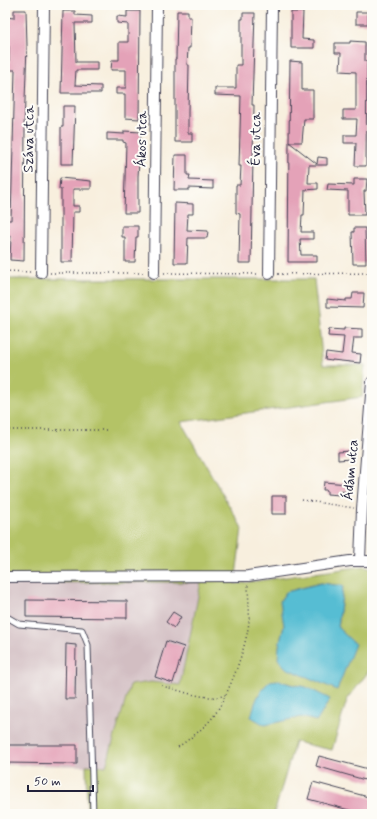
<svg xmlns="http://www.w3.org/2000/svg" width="377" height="819" font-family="Mynerve,sans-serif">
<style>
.industrial{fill:#d2bec2}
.green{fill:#b4c366;stroke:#6b7250;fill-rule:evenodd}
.water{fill:#56bdd3;stroke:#3c7087}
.building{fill:#e4a2b8}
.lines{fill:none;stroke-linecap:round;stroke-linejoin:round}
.lane-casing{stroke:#424153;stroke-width:7}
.street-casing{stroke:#424153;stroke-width:12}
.path{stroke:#424153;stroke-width:1.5;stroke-dasharray:1 3;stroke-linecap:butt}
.lane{stroke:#fff;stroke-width:5}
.street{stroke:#fff;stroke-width:10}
.labels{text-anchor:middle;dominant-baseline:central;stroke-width:4;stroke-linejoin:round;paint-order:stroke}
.street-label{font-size:14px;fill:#22223b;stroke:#fdfcf7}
</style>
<rect width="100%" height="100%" fill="#fdfcf7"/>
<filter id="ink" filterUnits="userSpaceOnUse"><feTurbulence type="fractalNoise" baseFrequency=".025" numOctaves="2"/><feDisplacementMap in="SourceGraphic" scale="8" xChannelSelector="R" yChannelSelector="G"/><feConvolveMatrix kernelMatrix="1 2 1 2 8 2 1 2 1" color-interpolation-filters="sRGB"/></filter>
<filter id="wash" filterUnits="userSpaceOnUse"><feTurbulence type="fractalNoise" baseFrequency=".012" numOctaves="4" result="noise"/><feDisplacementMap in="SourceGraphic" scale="16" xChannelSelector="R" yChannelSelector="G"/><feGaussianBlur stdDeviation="0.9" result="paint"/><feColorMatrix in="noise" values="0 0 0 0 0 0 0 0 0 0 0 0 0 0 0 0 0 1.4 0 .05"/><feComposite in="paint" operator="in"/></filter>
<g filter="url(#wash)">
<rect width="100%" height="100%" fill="#f8efde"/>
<!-- industrial -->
<path class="industrial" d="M201,582l-21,103 -29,-3 -21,3 -24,81 -101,-1v-182z"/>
<!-- green -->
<path class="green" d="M5,279h309l9,86h42l-3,32 -181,25 61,106 -7,56 130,-18 7,2v99l-25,33 -15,50 -37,-8 -21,72h-187l-1,-49 20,1 24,-81 21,-3 29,3 21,-103 -196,1zM321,583l22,3 -5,42 -59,18 5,-20 -1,-12 3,-22zM277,680l13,4 16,3 11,34 -16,-4z"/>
<!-- water -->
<path class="water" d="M321,583l22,3 -5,42 17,16 -18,46 -51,-22 -8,-9 1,-13 5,-20 -4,-25 6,-9z
M277,680l13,4 16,3 24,12 -13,22 -16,-4 -36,8 -14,-8c4,-15 7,-25 19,-36z"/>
<g id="blocks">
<!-- building -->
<path class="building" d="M14,10h12l1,36 -3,81h1l-1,134 -14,-1 1,-24h-6v-16h6l4,-150h-6v-24h-4v-29l9,1z
M63,11h12v4l17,1v7h-17l1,39h21v8h-21l-1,15 26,1v7h-40z
M127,11h13l-1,108 -14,-1v-24h-9v-6h10v-18h-15l1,-10h7v-18h9v-18l-11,-1v-7l10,1z
M177,11h11v6h3l-1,31h-2l-1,17h2l-1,47v21h4v9h-17v-83h1z
M291,12h12l-1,27 12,1v8h-23z
M356,12h12v12h-12z
M243,13h12l-3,92h2l-3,158h-12l1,-49 -4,-1v-28h4l1,-19h-2l2,-70 -26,-1v-7h21v-23h5v-46h2z
M350,41l15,1v19h2l-1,105h-11l1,-23h-12v-8h12l1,-16h-14v-9h13v-38l-16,-1 1,-18h-6v-10h15z
M290,61l12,1v28h11v29h-9l-2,23h-13z
M63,106h12l-2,58h-12v-37h2z
M124,131l17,1 -3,44v37h-14l2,-70 -3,-1v-2h-16v-7l17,1z
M289,142l28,22 1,-7 9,1v7h-18l-1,18h10v6l-13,1 -1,25h-2l-1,17h12v7h-13l1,16h16v7h-29z
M175,155h12v20h3l-1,5 24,1v8l-24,-1v2h-15z
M60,178l31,3v8h-18v17h6v6h-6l-1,50h-11v-73h-2z
M354,179h13l-1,12h-2l1,24h-17v-24l-21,-1 1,-6 26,1z
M175,203l18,1v10h-5l-1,16 21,1 -1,7h-19l-1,25h-13z
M122,226h16v11h-2l-1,25h-10v-25h-3z
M354,228h11l1,36h-13l-1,-32h2z
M353,293h11l-1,15 -36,-1v-8l19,2v-2h6z
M344,328l18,1v9h-8l-2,15 9,1 -1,9 -28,-3v1l-7,-1 1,-8 16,2 2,-17 -16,-1 1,-7 15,1z
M350,451l1,8 -13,1v-8z
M324,482l24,2 -1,8 -6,-1 -1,4 -13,-1v-4h-4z
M272,496h14v18h-14z
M26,600l101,1v17l-101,-1z
M173,612l8,5 -7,11 -8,-6z
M166,641l18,6 -11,36 -18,-6z
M66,644l10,1 -1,54h-10z
M5,745h72v19l-72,-1z
M319,756l53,14v12l-56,-16z
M313,782l59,16v16h-8l-56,-15z"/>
</g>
</g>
<g filter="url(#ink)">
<use href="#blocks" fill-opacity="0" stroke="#424153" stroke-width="1"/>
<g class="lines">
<!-- lane casing -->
<g class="lane-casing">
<path id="lane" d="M5,617h2l12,7 63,6 6,15 5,169"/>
</g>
<!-- street casing -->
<g class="street-casing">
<path id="street" d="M41,273l3,-268
M154,273l3,-268
M269,274l3,-269
M360,560l2,-51 10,-127
M5,577l243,-1 102,-15h22"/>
</g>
<!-- path -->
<path class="path" d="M5,271l27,1
M50,273h94
M164,273l96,1
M278,274l94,-1
M5,430h102
M302,500l52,8
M162,686c17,4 47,16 63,9
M178,747c13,-9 25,-18 35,-30 15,-20 34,-71 36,-96 1,-12 -1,-25 -1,-37"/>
<!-- lane -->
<use href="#lane" class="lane"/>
<!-- street -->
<use href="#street" class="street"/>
</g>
</g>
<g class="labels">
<!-- street labels -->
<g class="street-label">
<text transform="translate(29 139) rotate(-89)">Száva utca</text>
<text transform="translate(142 139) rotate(-89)">Ákos utca</text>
<text transform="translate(256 139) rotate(-89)">Éva utca</text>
<text transform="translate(351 470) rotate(-85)">Ádám utca</text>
</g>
</g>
<!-- margin -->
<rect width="377" height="819" fill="none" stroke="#fdfcf7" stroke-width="20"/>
<!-- scale -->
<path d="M28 785v6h65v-6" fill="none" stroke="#22223b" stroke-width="2"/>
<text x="34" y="785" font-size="12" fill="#22223b" stroke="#fdfcf7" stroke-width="3" paint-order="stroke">50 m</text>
</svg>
